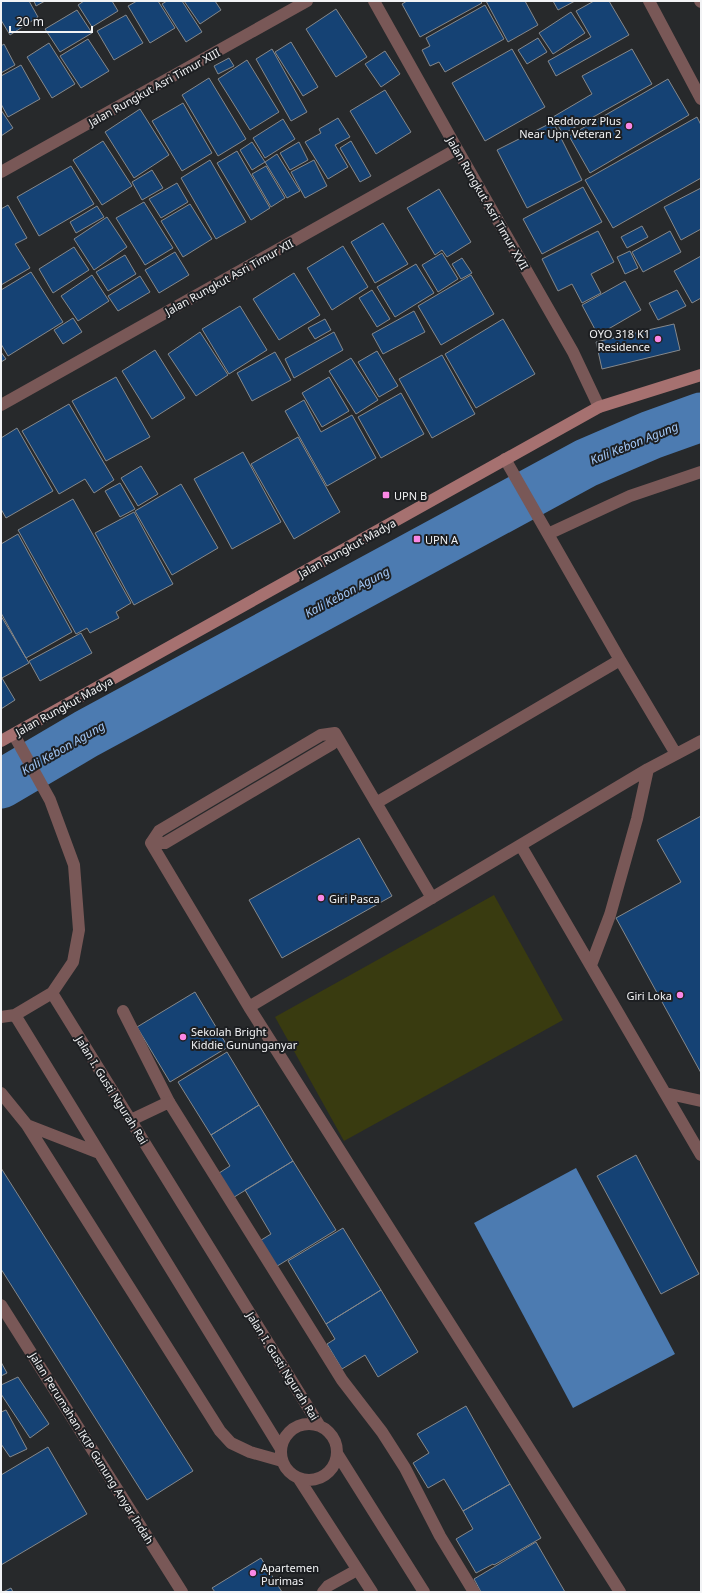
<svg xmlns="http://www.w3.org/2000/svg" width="702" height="1593" font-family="'Noto Sans',sans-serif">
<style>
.green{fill:#393b10}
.water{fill:#4c7bb1}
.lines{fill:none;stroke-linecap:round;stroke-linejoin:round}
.river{stroke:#4c7bb1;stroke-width:49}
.building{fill:#154274;stroke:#85888b}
.lane{stroke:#795857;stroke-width:12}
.street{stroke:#795857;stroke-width:12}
.secondary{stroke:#a67170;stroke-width:12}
.poi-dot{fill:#fb87e5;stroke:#1d1f22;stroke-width:1.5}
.labels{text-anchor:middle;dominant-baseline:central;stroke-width:4;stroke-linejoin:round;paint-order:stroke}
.street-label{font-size:11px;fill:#f2f3f5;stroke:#1d1f22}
.poi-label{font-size:11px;fill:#f2f3f5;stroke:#1d1f22;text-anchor:start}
.water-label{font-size:12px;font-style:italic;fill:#a1c7f6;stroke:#1d1f22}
</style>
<rect width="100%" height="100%" fill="#27292b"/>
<!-- green -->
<path class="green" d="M494,895l69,125 -219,121 -69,-124z"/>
<!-- water -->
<path class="water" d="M576,1168l99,186 -102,54 -99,-185z"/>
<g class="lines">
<!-- river -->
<path class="river" d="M1,784l85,-50 500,-271 65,-28 50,-18"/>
</g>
<!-- building -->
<path class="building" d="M1,1h28l9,16 -28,18 -9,-15z
M34,1h11l-9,5z
M84,1h28l6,10 -26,16 -14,-22z
M137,1h21l17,27 -25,15 -22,-37z
M167,1h15l20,31 -16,10 -24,-38z
M184,1h31l6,9 -21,14z
M407,1h73l2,2 -62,34 -18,-33z
M486,1h39l13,24 -30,17z
M553,1h22l-17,9z
M594,1h15l20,34 -73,41 -8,-15 43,-24 -15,-26z
M485,5l19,34 -59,33 -6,-10 -9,4 -8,-16 8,-4 -4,-8z
M336,9l31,48 -31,20 -30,-48z
M77,10l15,23 -32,19 -15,-23z
M571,12l14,21 -32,21 -14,-21z
M126,15l17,28 -29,17 -17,-29z
M538,38l9,14 -20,12 -9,-14z
M88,39l21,32 -28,17 -21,-32z
M291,42l27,45 -15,9 -28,-44z
M49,43l26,41 -23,14 -25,-41z
M4,44l11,21 -14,8v-27z
M272,49l35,63 -16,9 -35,-62z
M512,49l33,58 -60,34 -33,-58z
M632,49l20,35 -89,50 -10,-17 39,-23 -10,-18z
M385,51l15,23 -19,13 -16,-23z
M229,58l5,8 -16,8 -4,-8z
M247,60l32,52 -29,18 -32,-51z
M21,65l19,34 -32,18 -7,-13v-28z
M209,78l37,61 -28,17 -36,-61z
M668,79l21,36 -99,58 -21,-37z
M385,90l26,42 -35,22 -26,-43z
M183,103l29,50 -30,18 -30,-50z
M140,109l29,46 -35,23 -29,-46z
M1,110l12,18 -12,8z
M697,117l4,8v53l-88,50 -28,-48z
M338,118l12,19 -15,8 13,22 -20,12 -23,-37 16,-9 -2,-4z
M283,119l12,20 -30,19 -12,-20z
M553,122l29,58 -55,28 -30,-58z
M103,141l29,45 -30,19 -29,-45z
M351,141l20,35 -11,6 -20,-34z
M252,142l13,20 -13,8 -12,-20z
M299,142l9,18 -18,10 -10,-17z
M237,151l33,57 -19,12 -34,-57z
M277,154l23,37 -13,7 -22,-36z
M210,160l36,62 -30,17 -35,-61z
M314,160l13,26 -22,12 -14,-26z
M71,166l23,38 -55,32 -22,-39z
M266,166l19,32 -14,9 -19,-33z
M152,170l11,18 -21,12 -10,-18z
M177,183l11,19 -27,16 -12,-19z
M583,187l19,35 -60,32 -19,-35z
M701,188v41l-20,11 -17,-33z
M439,189l32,53 -24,15 -5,-7 -7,5 -28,-47z
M144,202l29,46 -28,17 -29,-47z
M190,204l22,35 -29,18 -22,-36z
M8,205l19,33 -12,6 15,24 -29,17v-76z
M97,206l7,11 -28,16 -6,-11z
M107,217l20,30 -33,23 -20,-31z
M383,223l25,41 -33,19 -24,-41z
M642,226l6,11 -21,11 -6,-11z
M598,231l16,31 -23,12 10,19 -19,10 -10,-19 -14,7 -16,-32z
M670,231l11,21 -38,20 -11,-20z
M343,246l25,41 -36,23 -25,-42z
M74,247l15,23 -36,23 -14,-24z
M630,251l8,17 -13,6 -8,-17z
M175,252l14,23 -30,18 -14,-23z
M442,253l16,26 -20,13 -16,-27z
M125,255l11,19 -28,17 -12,-19z
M701,256v42l-9,5 -18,-32z
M462,258l10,15 -11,6 -9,-15z
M416,264l18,29 -39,24 -18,-30z
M31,272l32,50 -55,34 -7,-12v-54z
M294,273l26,42 -41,25 -26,-41z
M92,275l17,26 -31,20 -17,-25z
M471,275l23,39 -53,31 -23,-39z
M140,276l10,16 -32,19 -10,-15z
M625,281l16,29 -43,25 -16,-30z
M372,290l18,29 -13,8 -18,-29z
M677,290l9,16 -28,14 -9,-17z
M240,306l27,44 -38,24 -27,-45z
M414,311l11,21 -42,22 -11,-20z
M73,318l9,14 -19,12 -9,-14z
M325,319l6,11 -16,9 -7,-11z
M503,319l32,55 -59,34 -31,-54z
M674,324l6,26 -78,19 -6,-27z
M200,332l28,43 -32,21 -28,-42z
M334,332l9,18 -49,28 -9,-19z
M155,350l30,48 -33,21 -30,-48z
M377,351l21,35 -19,11 -21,-35z
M1,352l5,7 -5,3z
M275,352l16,28 -39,21 -15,-28z
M442,355l33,59 -43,24 -33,-59z
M351,358l27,42 -22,14 -27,-43z
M116,377l34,60 -44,24 -34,-60z
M329,377l20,34 -27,16 -20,-34z
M401,393l23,41 -43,24 -23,-41z
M304,400l17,32 31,-17 24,43 -49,28 -42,-75z
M69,404l45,76 -20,13 -9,-14 -26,15 -37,-63z
M17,428l36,63 -47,27 -5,-9v-71z
M298,437l42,75 -46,27 -43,-75z
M243,452l38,70 -49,27 -38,-70z
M141,466l17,28 -20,12 -17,-28z
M120,483l15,26 -15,8 -15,-26z
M181,484l37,64 -46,27 -37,-64z
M73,499l58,104 -15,9 3,6 -29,15 -3,-5 -11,6 -58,-104z
M134,512l39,72 -39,21 -39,-72z
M18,534l54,98 -46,26 -25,-45v-69z
M1,616l28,47 -27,15 13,22 -14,9z
M81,633l11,20 -52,28 -11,-20z
M701,816v257l-85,-155 65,-36 -24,-42z
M359,838l33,58 -110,62 -33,-58z
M195,992l33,55 -58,35 -33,-55z
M227,1052l32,53 -48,30 -33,-53z
M259,1105l34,56 -62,38 -15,-24 14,-9 -19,-31z
M636,1155l63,119 -38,20 -64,-118z
M293,1161l43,69 -62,38 -16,-26 13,-8 -26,-44z
M1,1168l192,303 -46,29 -146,-231z
M343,1228l38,62 -55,34 -38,-63z
M381,1290l37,62 -40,25 -13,-22 -23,14 -15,-25 8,-5 -9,-15z
M1,1362l6,11 -6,3z
M18,1377l31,47 -19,14 -29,-44v-9z
M466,1406l44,78 -47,27 -19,-32 -16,9 -15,-25 16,-10 -12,-19z
M6,1410l21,39 -17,8 -9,-13v-32z
M48,1447l39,67 -86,51v-90z
M510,1484l31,54 -47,27 -1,-1 -17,9 -20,-34 17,-10 -10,-18z
M536,1542l29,50h-84l-7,-13z
M261,1558l21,34h-67l-3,-4z
M11,1588l2,4h-10z"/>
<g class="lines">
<!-- lane -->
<path class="lane" d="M505,459l115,201 56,94
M548,534l82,-38 71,-24
M335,733l97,165
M376,803l244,-143
M151,843l98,164 371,585
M151,843h14l167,-99 3,-11
M151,843l8,-12 162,-96 14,-2
M521,846l180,309
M591,965l19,-50 27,-96 11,-50
M249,1007l399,-238 53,-28
M123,1011l46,91
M665,1093l36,8
M323,1592l5,-6 29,-16"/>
<!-- street -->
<path class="street" d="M374,1l83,148 116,203 26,55
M649,1l52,98
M700,1l1,1
M1,172l306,-171
M1,405l456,-256
M52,993l267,432
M15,1015l266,434
M1,1017l14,-2 37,-22 21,-31 6,-32 -5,-65 -24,-65 -36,-65
M1,1093l26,32 193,306 11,12 19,9 32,9
M131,1120l38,-18 173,278 40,52 23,36 35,68 34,56
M27,1125l72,28
M1,1305l181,287
M281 1452a28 28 0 1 1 56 0a28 28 0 1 1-56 0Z
M338,1455l86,137
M299,1479l73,113"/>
<!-- secondary -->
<path class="secondary" d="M1,741l598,-334 102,-32"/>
</g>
<!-- markers -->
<g class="poi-dot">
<circle cx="629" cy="126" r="4"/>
<circle cx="658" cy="339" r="4"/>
<rect x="382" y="491" width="8" height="8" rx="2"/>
<rect x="413" y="535" width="8" height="8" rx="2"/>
<circle cx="321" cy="898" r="4"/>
<circle cx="680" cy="995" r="4"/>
<circle cx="183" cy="1037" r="4"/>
<circle cx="253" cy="1573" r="4"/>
</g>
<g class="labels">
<!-- street labels -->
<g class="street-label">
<text transform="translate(154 87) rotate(-29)">Jalan Rungkut Asri Timur XIII</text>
<text transform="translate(488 203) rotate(60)">Jalan Rungkut Asri Timur XVII</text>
<text transform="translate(229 277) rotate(-29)">Jalan Rungkut Asri Timur XII</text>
<text transform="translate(347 548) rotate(-29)">Jalan Rungkut Madya</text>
<text transform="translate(64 706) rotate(-29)">Jalan Rungkut Madya</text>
<text transform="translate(112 1090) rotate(58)">Jalan I. Gusti Ngurah Rai</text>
<text transform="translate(283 1366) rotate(58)">Jalan I. Gusti Ngurah Rai</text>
<text transform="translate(92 1448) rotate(58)">Jalan Perumahan IKIP Gunung Anyar Indah</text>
</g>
<!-- poi labels -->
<g class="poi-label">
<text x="621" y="120" text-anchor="end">Reddoorz Plus<tspan x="621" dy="13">Near Upn Veteran 2</tspan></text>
<text x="650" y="333" text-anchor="end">OYO 318 K1<tspan x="650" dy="13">Residence</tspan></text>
<text x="394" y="495">UPN B</text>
<text x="425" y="539">UPN A</text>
<text x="329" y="898">Giri Pasca</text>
<text x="672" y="995" text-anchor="end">Giri Loka</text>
<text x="191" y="1031">Sekolah Bright<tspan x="191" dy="13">Kiddie Gununganyar</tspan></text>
<text x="261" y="1567">Apartemen<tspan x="261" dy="13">Purimas</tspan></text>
</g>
<!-- water labels -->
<g class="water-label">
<text transform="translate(634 443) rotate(-22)">Kali Kebon Agung</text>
<text transform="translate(347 592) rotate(-28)">Kali Kebon Agung</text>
<text transform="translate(63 748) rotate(-30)">Kali Kebon Agung</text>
</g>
</g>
<!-- border -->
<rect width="702" height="1593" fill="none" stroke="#f2f3f5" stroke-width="4"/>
<!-- scale -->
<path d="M10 26v6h82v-6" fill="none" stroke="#f2f3f5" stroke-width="2"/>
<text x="16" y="26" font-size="12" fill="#f2f3f5" stroke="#1d1f22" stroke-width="3" paint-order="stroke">20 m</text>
</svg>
